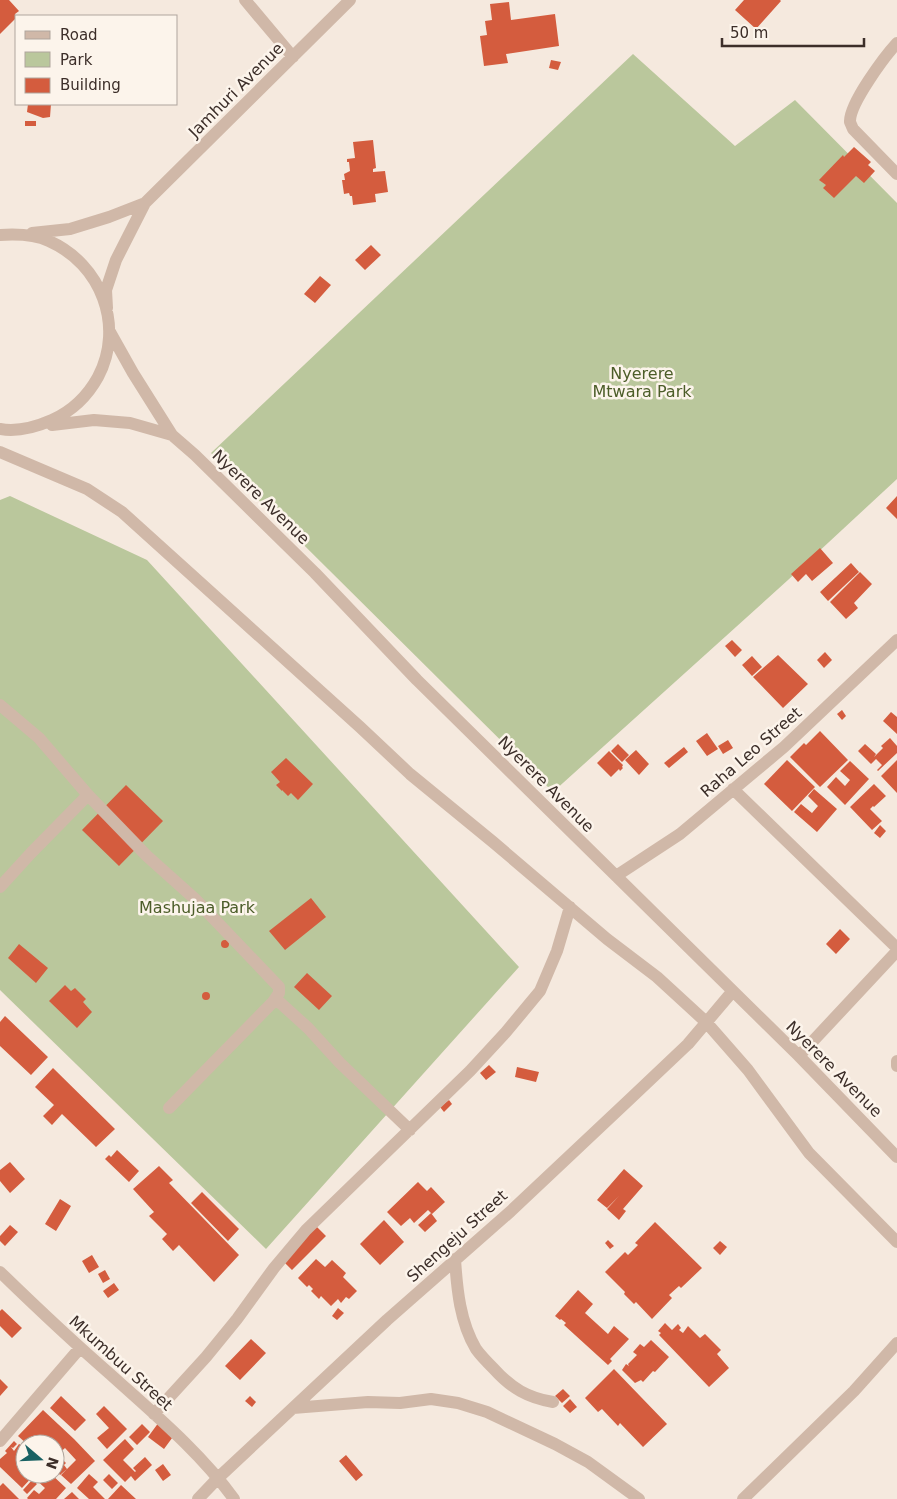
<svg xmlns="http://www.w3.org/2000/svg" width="897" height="1499" font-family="'DejaVu Sans',sans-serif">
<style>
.green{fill:#bac79c}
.building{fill:#d45c3e}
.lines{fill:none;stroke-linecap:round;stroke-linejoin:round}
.minor{stroke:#d0b8a8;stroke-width:12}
.labels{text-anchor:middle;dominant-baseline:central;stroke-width:5;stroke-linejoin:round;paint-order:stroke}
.street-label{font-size:16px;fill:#3c2e29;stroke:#fcf4eb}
.park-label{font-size:16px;fill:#4c5d29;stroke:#fcf4eb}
</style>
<rect width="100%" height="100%" fill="#f5e9de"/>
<!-- green -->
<path class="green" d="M633,54l102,92 60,-46 102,103v276l-109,101 -235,212 -342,-339z
M10,496l137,64 372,407 -253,282 -266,-259v-490z"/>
<!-- building -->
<path class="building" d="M0,0h9l10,11 -4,3 1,4 -16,16z
M744,0h36l1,1 -25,28 -21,-19z
M509,2l2,18 44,-6 4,32 -53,8 2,9 -24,3 -4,-30 7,-1 -2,-14 7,-1 -2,-16z
M551,60l10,2 -3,8 -9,-2z
M28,104h23l-1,13 -7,1 -16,-6z
M25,121h11v5h-11z
M373,140l3,28 -3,1v3l12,-1 3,21 -13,2 1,8 -23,3 -1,-9h-2l-1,-3 -5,1 -2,-14h3l-1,-6 6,-3 -1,-9h-2v-3l8,-1 -2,-16z
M854,147l17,15 -3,3 7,6 -11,12 -8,-7 -22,22 -11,-10 3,-3 -7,-5 24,-25 1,2z
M371,245l10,10 -16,15 -10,-10z
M320,276l11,9 -16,18 -11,-9z
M897,496v23l-11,-11z
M820,548l13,15 -21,18 -6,-7 -8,8 -7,-8z
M851,563l8,9 -31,29 -8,-9z
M860,572l12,12 -18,19 4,5 -12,11 -16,-17z
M732,640l10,10 -7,7 -10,-11z
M825,652l7,8 -8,8 -7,-8z
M778,655l30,29 -25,24 -30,-31z
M752,656l10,11 -10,9 -10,-11z
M842,710l4,6 -4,4 -5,-6z
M891,712l6,5v17l-14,-13z
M820,731l28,29 -28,27 -30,-30 14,-14 2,2z
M707,733l11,16 -11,7 -11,-15z
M890,738l7,8v7l-19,18 -1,-1 5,-5 -6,-6 -5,5 -13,-13 7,-7 11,10 -2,3 9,-9 -2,-2z
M728,740l5,8 -10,6 -5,-8z
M618,744l11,11 -7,7 -11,-11z
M684,747l4,5 -19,16 -5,-5z
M636,750l13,14 -10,11 -14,-15z
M609,751l14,14 -1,2 1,1 -3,3 -1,-2 -8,8 -14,-14z
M286,758l27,26 -15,16 -7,-7 -3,3 -6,-6v1l-6,-6 4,-3 -9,-10z
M787,760l28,27 -23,24 -28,-27z
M897,760v33l-16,-17z
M850,761l19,18 -24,26 -18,-18 9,-10 9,9 5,-6 -10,-9z
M874,784l12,12 -12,11 -1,-1 -3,3 12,12 -10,9 -22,-23z
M126,785l37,36 -44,45 -37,-36z
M814,789l23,20 -20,23 -23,-20 7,-8 11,9 6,-7 -10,-10z
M880,825l6,6 -6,7 -6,-5z
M311,898l15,19 -41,33 -16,-19z
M840,929l10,10 -14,15 -10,-10z
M221 944a4 4 0 1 1 8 0a4 4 0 1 1-8 0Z
M19,944l29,24 -12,15 -28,-25z
M307,973l25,23 -13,14 -25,-23z
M65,985l6,6 4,-3 11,11 -3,3 9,10 -15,16 -28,-27z
M202 996a4 4 0 1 1 8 0a4 4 0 1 1-8 0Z
M5,1016l43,41 -17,18 -31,-29v-24z
M489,1065l7,7 -10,8 -6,-7z
M517,1067l22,5 -3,10 -21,-5z
M53,1068l62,61 -19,18 -34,-33 -10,11 -9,-9 11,-11 -19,-18z
M449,1100l3,4 -8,8 -4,-5z
M117,1150l22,21 -10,11 -24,-23 4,-4 2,2z
M10,1162l15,17 -15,14 -10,-12v-11z
M159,1166l14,14 -4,3 70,72 -25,27 -35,-37 -6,6 -11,-12 5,-5 -18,-18 5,-4 -21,-23z
M624,1169l19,17 -20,23 3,2 -7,9 -12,-11 12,-13 -12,12 -10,-8z
M418,1182l9,9 4,-4 14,15 -13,12 -4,-4 -14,13 -4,-5 -9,8 -14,-14z
M202,1192l37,37 -11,12 -37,-38z
M60,1199l11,7 -15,25 -11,-7z
M431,1213l6,8 -12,11 -7,-7z
M384,1220l20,22 -24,23 -20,-21z
M655,1222l47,46 -21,20 -2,-2 -10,9 3,3 -20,21 -16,-17 -2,2 -10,-10 1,-2 -20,-20 20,-20 3,3 10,-10 -3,-2z
M10,1225l8,7 -13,14 -5,-5v-5z
M315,1225l11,11 -34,34 -11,-11z
M608,1240l6,6 -4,3 -5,-6z
M720,1241l7,6 -7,8 -7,-7z
M92,1255l7,12 -10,6 -7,-12z
M316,1259l9,8 7,-7 14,13 -3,4 14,14 -8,8 -3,-2 -5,6 -3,-4 -7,7 -10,-10 -2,3 -8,-8 2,-2 -4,-4 -2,2 -9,-9z
M105,1270l5,9 -7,4 -5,-9z
M114,1283l5,7 -11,8 -5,-7z
M578,1290l15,14 -8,9 23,21 6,-8 15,13 -19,20 2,2 -4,4 -44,-40 2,-2 -5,-4 -1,1 -5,-4z
M338,1308l6,5 -7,7 -5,-4z
M2,1309l20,19 -10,10 -12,-12v-15z
M665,1323l7,7 6,-6 3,4 -2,2 4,3 5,-7 12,12 5,-4 16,16 -4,4 12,14 -20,19 -50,-52 2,-2 -3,-2z
M251,1339l15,14 -26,27 -15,-14z
M651,1340l18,17 -14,15 -2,-1 -10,11 -2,-2 -6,3 -13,-13 4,-6 3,2 -1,-2 9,-9 -4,-3 7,-8 4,3z
M614,1369l53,55 -24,23 -23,-24 -2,3 -16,-17 -4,3 -13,-14z
M0,1379l8,8 -8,9z
M563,1389l7,7 -8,7 -7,-7z
M61,1396l25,24 -11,11 -25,-23z
M250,1396l6,6 -4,5 -7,-6z
M570,1399l7,8 -7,6 -7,-7z
M104,1406l23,23 -20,20 -10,-11 12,-10 -13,-14z
M43,1410l31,29 -7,7 7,-7 21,22 -24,23 -10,-9 15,-15 -11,-12 -10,9v-13h-25l-2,-2 -1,2 -9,-8z
M159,1422l16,12 -11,15 -16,-12z
M142,1424l8,8 -13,13 -8,-8z
M125,1439l9,10 -11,11 12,12 1,-1 -3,-3 12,-11 7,8 -17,16 -4,-5 -6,6 -22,-22z
M14,1441l3,3 -4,4 -2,-1 3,4 5,-7 6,3v27h10l-13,14 -22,-21v-8l7,-6 -2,-2z
M346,1455l17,20 -7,6 -17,-20z
M59,1456l7,7 -2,2 3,4 -7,6 -5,-6v-10z
M163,1464l8,11 -8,6 -8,-11z
M37,1474h14l15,14 -10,11h-28l-1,-1 7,-8 5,4 6,-6 -11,-10z
M89,1474l9,8 -5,5 12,12h-16l-12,-11z
M109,1474l9,9 -6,6 -9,-9z
M32,1480l5,4 -10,10 -4,-4z
M3,1483l16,16h-19v-13z
M121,1485l15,14h-28z
M72,1492l7,7h-15z"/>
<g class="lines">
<!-- minor -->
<path class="minor" d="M245,0l48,57
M897,43c-12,13 -48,61 -47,79 0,0 3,7 3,7l44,45
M32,233l38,-4 39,-12 36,-14
M0,235c16,-1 34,-1 49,6 52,23 76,85 49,136 -11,20 -26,34 -46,43 -16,7 -35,12 -52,9
M107,308l-1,-18 10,-30 29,-57 205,-203
M110,332l23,41 39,62 23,20 120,118 102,107 382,376 98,101
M52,425l42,-5 36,3 42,12
M0,452l87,37 35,23 238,215 50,47 83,68 114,97 50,38 49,45 42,48 61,83 88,89
M0,705l39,33 49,57 59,61 48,43 84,88v6l-6,9 -104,106
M733,789l164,159
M616,876l64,-42 104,-87 113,-107
M0,887l31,-34 57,-58
M276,999l32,29 32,35 70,67
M799,1056l98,-105
M897,1061v5
M455,1259c2,31 5,63 21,90 5,7 12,14 18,20 17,19 34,29 59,33
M0,1272c36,35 72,69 110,102 43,39 90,78 124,125
M293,1408l75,-6 32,1 31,-4 27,4 29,9 68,32 33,18 51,37
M154,1414l52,-57 31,-38 37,-51 32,-38 164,-159 36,-39 34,-41 17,-40 13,-44
M0,1441l80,-93
M198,1499l20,-21 169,-158 124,-109 120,-113 57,-54 44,-52
M743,1499l111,-108 43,-48"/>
</g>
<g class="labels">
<!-- street labels -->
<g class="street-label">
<text transform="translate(236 90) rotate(-45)">Jamhuri Avenue</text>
<text transform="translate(261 497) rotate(44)">Nyerere Avenue</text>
<text transform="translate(751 752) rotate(-41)">Raha Leo Street</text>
<text transform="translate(546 784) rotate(45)">Nyerere Avenue</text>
<text transform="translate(834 1069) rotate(45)">Nyerere Avenue</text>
<text transform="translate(457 1236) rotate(-42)">Shengeju Street</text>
<text transform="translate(121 1363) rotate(42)">Mkumbuu Street</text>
</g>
<!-- park labels -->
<g class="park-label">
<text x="642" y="373">Nyerere<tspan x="642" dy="18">Mtwara Park</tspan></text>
<text x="197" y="907">Mashujaa Park</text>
</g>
</g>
<!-- legend -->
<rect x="15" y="15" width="162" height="90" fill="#fcf4eb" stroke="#afa59d"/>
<rect x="25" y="31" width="25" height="8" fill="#d0b8a8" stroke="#afa59d"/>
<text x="60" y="40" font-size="15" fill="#3c2e29">Road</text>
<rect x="25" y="52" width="25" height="15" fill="#bac79c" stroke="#afa59d"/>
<text x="60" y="65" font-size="15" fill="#3c2e29">Park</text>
<rect x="25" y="78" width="25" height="15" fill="#d45c3e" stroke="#afa59d"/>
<text x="60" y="90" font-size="15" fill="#3c2e29">Building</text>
<!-- north arrow -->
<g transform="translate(40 1459) rotate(109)"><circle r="24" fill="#fcf4eb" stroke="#afa59d"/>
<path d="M0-4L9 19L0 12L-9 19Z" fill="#196163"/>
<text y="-8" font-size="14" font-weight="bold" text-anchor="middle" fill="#3c2e29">N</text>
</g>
<!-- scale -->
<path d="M722 38v8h142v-8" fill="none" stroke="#3c2e29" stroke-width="2.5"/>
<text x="730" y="38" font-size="15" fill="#3c2e29" stroke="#fcf4eb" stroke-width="4" paint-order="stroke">50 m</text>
</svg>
